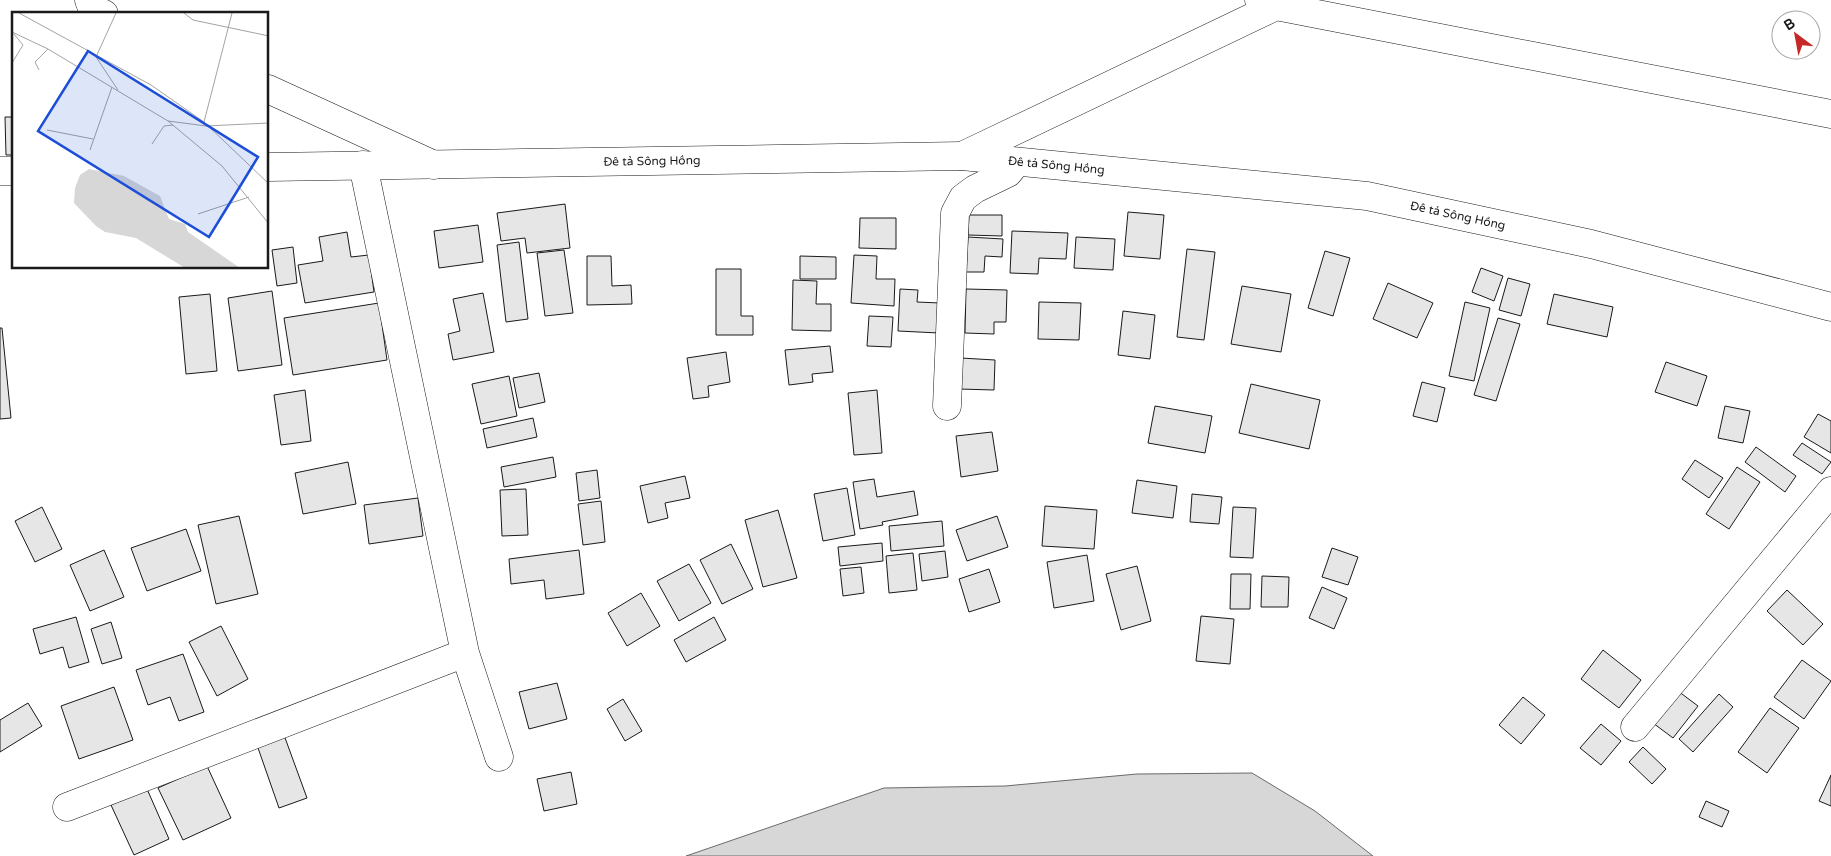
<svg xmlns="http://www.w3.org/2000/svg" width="1831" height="856" font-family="'Varela Round',sans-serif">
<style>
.water{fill:#d7d7d7;stroke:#6a6a6a}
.building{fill:#e6e6e6;stroke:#1a1a1a}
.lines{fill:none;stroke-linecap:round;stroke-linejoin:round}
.minor-casing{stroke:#1a1a1a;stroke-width:29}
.primary-casing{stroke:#1a1a1a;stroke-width:29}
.minor{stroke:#fff;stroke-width:28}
.primary{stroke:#fff;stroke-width:28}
.labels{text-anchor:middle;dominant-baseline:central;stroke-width:4;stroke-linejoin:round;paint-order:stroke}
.street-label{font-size:12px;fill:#1a1a1a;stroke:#fff}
.inset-road{fill:none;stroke:#a3a3a3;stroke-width:1}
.view{fill:#1d4ed8;fill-opacity:0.15;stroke:#1d4ed8;stroke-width:2.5}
.inset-edge{fill:none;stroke:#1a1a1a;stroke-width:2.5}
</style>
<rect width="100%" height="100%" fill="#fff"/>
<!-- water -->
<path class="water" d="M1252,773l63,38 58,45h-687l198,-68 121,-2 132,-12z"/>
<!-- building -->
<path class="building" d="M5,117h9v38h-8z
M565,204l5,44 -43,5 -2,-15 -24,3 -4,-28z
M1128,212l36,3 -4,44 -36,-3z
M969,215h33v21l-34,-1z
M860,218h36v31l-37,-1z
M478,225l5,37 -44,6 -5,-37z
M1012,231l56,2 -2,26 -27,-1 -1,16 -28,-1z
M347,232l4,25 18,-2 5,37 -69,11 -7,-38 25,-4 -4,-24z
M968,237l35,2 -1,18 -17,-1 -1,16h-18z
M1076,237l39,2 -2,31 -39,-2z
M519,242l9,77 -22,3 -9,-77z
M293,247l4,36 -20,3 -5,-36z
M1187,249l28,3 -11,88 -27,-3z
M564,250l9,63 -28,3 -8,-63z
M1325,251l25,7 -17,58 -25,-8z
M854,255l23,1 -1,23h19l-1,27 -43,-3z
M587,256h24l1,30 19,-1 1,19 -45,1z
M800,256l36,1v22h-36z
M1481,268l22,8 -9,25 -22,-9z
M716,269h25v47h12v19h-37z
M1508,278l22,6 -9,32 -22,-6z
M793,280l24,1 -1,23h15v27l-39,-1z
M1388,283l45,20 -16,35 -44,-19z
M1242,286l49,8 -10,58 -50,-8z
M900,289l18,1 -1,12 23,1 -1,30 -41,-2z
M966,289l41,1 -1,32h-12v12l-29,-1z
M272,291l10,74 -44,6 -10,-73z
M483,293l11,59 -41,8 -5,-26 12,-3 -7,-32z
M210,294l7,77 -31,3 -7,-77z
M1554,294l59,13 -6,30 -60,-13z
M1039,302l42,1 -2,37 -41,-1z
M1465,302l25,6 -16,73 -25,-5z
M379,303l8,57 -94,15 -9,-57z
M1123,311l32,4 -5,44 -32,-4z
M869,316l24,1 -2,30 -24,-1z
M1498,318l22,6 -24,77 -22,-6z
M0,328h2l9,90 -11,1z
M830,346l3,26 -21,2 1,8 -24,3 -4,-35z
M726,352l4,30 -22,4 1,11 -16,2 -6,-41z
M961,358l34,2 -1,30 -35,-1z
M1666,362l41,14 -10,30 -42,-14z
M539,373l6,29 -26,6 -6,-30z
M509,376l8,40 -36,8 -9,-40z
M1422,382l23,6 -8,34 -24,-6z
M1251,384l69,16 -11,49 -70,-16z
M305,390l6,51 -30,4 -7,-50z
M877,390l5,63 -28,2 -6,-62z
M1155,406l57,10 -7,37 -57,-10z
M1725,406l25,5 -7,32 -25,-5z
M1818,414l13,7v32l-27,-16z
M533,418l4,19 -50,11 -4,-19z
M992,432l6,39 -37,6 -5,-41z
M1802,443l29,19 -9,12 -29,-19z
M1756,447l40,29 -11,16 -40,-30z
M553,457l3,20 -52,10 -3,-20z
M1695,460l28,18 -14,20 -27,-19z
M348,462l8,42 -53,10 -8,-41z
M1737,467l23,15 -31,47 -23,-15z
M597,470l3,28 -21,3 -3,-28z
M685,476l5,22 -25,5 3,15 -20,5 -8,-37z
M874,479l3,18 37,-6 4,24 -36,7 1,3 -23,4 -7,-47z
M1137,480l40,6 -4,32 -41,-5z
M847,488l8,47 -32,6 -9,-47z
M526,489l2,46 -26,1 -2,-46z
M1192,494l30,3 -3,27 -29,-2z
M418,498l5,38 -54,8 -5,-39z
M601,501l4,41 -22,3 -5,-41z
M1045,506l52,4 -3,39 -52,-3z
M42,507l20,42 -27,13 -20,-41z
M1233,507l23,1 -3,50 -23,-1z
M778,510l19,68 -34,9 -18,-67z
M239,516l19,78 -42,10 -18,-79z
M997,516l11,31 -41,14 -11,-31z
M942,521l2,25 -53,5 -2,-25z
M186,529l15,42 -54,20 -16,-43z
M882,543l1,18 -43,5 -2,-19z
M731,544l22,45 -31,15 -22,-44z
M1332,548l26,9 -10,28 -26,-8z
M104,550l20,47 -34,14 -20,-46z
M579,550l5,44 -38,5 -2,-19 -33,4 -2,-25z
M945,551l3,26 -26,4 -3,-27z
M913,553l4,37 -28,3 -3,-37z
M1087,555l7,46 -40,7 -7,-46z
M689,564l22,39 -32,18 -22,-40z
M1137,566l14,55 -30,9 -15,-56z
M861,567l3,26 -21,3 -3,-27z
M989,569l11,33 -31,10 -10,-33z
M1231,574h20l-1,35h-20z
M1262,576l27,1 -1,30h-27z
M1322,587l25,11 -13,31 -25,-11z
M1787,590l36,34 -20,21 -36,-34z
M641,593l19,33 -33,20 -19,-33z
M1201,616l33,3 -4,45 -34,-3z
M76,617l13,45 -20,6 -6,-21 -23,7 -7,-25z
M714,617l12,23 -40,22 -12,-22z
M111,622l11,36 -20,6 -11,-35z
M221,626l27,53 -31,17 -28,-54z
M1603,650l38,30 -22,28 -38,-29z
M183,654l21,58 -25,9 -9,-24 -22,8 -12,-35z
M1802,660l29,21 -27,38 -30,-22z
M557,683l10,36 -38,10 -10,-37z
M114,687l19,53 -54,19 -18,-53z
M1678,691l20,15 -25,32 -20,-15z
M1719,694l14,13 -40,45 -14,-13z
M1523,697l22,18 -24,29 -22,-19z
M623,699l19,32 -17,10 -18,-32z
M28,703l14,23 -42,26v-32z
M1770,708l29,20 -32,45 -29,-21z
M1601,724l20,17 -20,24 -21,-17z
M284,735l23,63 -28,10 -22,-63z
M1643,747l23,22 -14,15 -23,-22z
M207,766l24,52 -48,22 -25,-52z
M571,772l6,32 -33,7 -7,-32z
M1831,775v31l-12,-5z
M147,789l22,50 -35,16 -23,-50z
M1706,801l23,10 -7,16 -23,-10z"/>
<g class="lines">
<!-- minor casing -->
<g class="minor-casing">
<path id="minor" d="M89,0l3,8 12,6
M1259,0l17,6 555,108
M268,89l166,76
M962,156l314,-150 8,-6
M363,165l102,488 34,104
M947,406l8,-193 8,-15 12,-9 33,-16 9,-11
M1635,727l196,-236
M67,807l398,-154"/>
</g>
<!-- primary casing -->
<g class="primary-casing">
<g id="primary">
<path id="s1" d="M268,167l694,-11 405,40 224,48 240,63"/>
<path d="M0,171h14"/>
</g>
</g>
<!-- minor -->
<use href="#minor" class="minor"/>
<!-- primary -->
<use href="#primary" class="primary"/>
</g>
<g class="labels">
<!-- street labels -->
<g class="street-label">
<text stroke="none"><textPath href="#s1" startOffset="384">Đê tả Sông Hồng</textPath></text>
<text stroke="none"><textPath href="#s1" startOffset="789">Đê tả Sông Hồng</textPath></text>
<text stroke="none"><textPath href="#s1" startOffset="1194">Đê tả Sông Hồng</textPath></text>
</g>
</g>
<!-- overview -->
<g transform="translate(12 12)">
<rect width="256" height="256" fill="#fff"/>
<path d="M77,157l35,7 36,20 9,23 16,5 3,8 52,36h-55l-49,-30 -31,-6 -9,-6 -22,-23 1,-15 5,-13z" fill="#d7d7d7"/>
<path class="inset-road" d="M7,1l132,72 53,37 65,62M104,1l-20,44 22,33M172,1l9,7 76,16M0,20l36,17 120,72 54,45 47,58M0,51l11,-18 -9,-11M27,58l-4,-8 13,-13M156,109l38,5 63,-3M192,110l28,-109M35,118l46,9M140,132l12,-18 9,-1M78,138l22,-63M186,202l51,-17"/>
<path class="view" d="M76,39l170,106 -49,80 -171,-106z"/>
<rect width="256" height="256" class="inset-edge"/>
</g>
<!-- north arrow -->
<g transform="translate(1796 35) rotate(328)"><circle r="24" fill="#ffffff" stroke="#a3a3a3"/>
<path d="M0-4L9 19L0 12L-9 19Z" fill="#c62828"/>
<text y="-8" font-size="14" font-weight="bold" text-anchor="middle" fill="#1a1a1a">B</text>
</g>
</svg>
